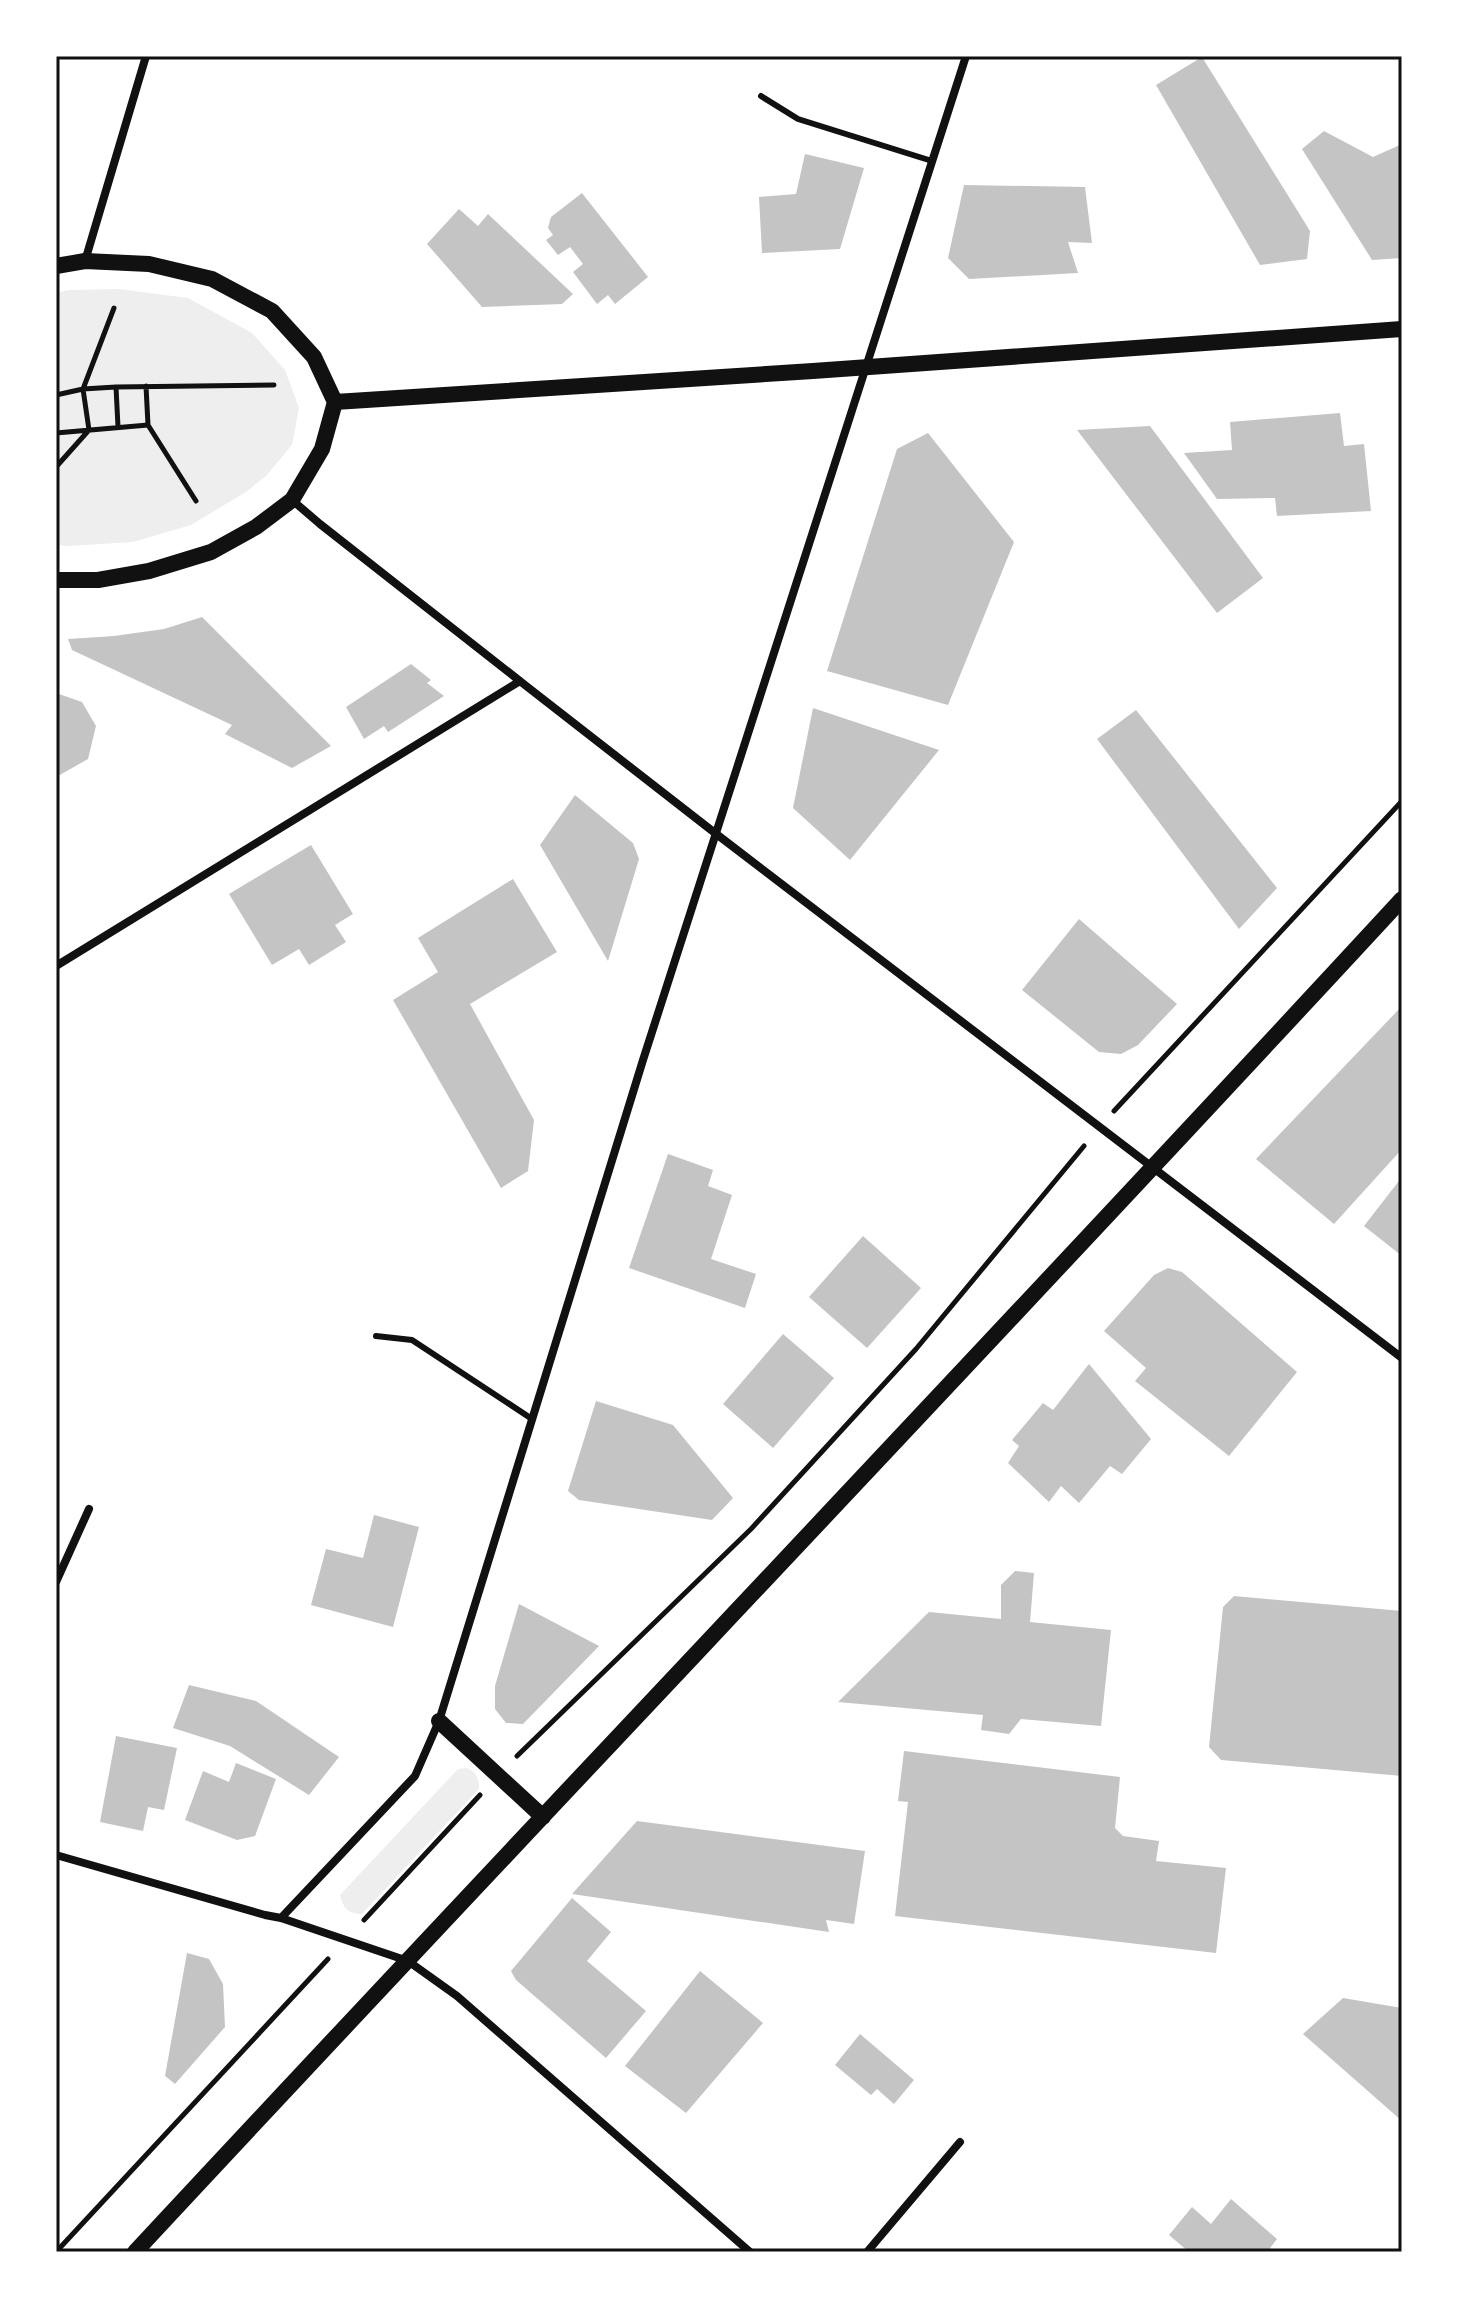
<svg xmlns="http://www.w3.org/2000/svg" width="1458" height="2308" font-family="'Open Sans',sans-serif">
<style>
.green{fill:#eee}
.building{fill:#c4c4c4}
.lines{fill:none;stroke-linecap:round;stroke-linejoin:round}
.path{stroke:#111;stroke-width:5}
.service{stroke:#111;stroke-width:6}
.minor{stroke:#111;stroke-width:8}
.secondary{stroke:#111;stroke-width:16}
.neatline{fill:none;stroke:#111;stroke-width:3}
</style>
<rect width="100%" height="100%" fill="#fff"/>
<!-- green -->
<path class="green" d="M119,289l69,9 64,35 33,37 14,38 -7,37 -26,31 -20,16 -55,33 -58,17 -64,4 -13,-1v-252l13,-3z
M467,1768c10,5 12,10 12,21l-117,125c-14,0 -19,-6 -22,-19l118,-126z"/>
<!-- building -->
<path class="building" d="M1202,57l108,174 -3,28 -47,6 -104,-180z
M1324,131l49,26 29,-13v114l-30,2 -70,-111z
M805,154l59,14 -24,81 -78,4 -3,-56 37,-3z
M964,185l121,2 7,56 -24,-1 10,31 -109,6 -21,-21z
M582,193l66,84 -33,27 -7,-9 -11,9 -24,-32 10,-8 -13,-17 -12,8 -12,-15 7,-5 -5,-7 3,-11z
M459,209l19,17 10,-12 85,80 -11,10 -80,3 -55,-63z
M1340,413l4,33 20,-2 7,67 -94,5 -2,-18 -58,1 -33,-46 48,-3 -2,-28z
M1150,426l113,152 -46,35 -140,-183z
M928,433l86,109 -66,163 -121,-34 70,-222z
M202,617l129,129 -39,22 -67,-34 7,-9 -160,-75 -4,-11 46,-3 50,-7z
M411,664l20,16 -4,3 17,13 -56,36 -4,-6 -20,13 -18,-32z
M56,693l26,9 14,24 -8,33 -30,17 -2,-1z
M813,708l126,42 -89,110 -57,-52z
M1136,710l141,178 -38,41 -142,-190z
M575,795l58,48 6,16 -31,102 -68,-116z
M311,845l42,69 -18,11 11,17 -37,23 -10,-16 -27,16 -43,-71z
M513,879l44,73 -87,52 64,116 -6,51 -27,17 -108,-188 45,-28 -20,-34z
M1079,919l98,85 -39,41 -17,9 -22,-2 -77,-62z
M1402,1006v143l-68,75 -78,-65z
M668,1154l45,16 -5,16 24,9 -21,64 45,15 -11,34 -116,-40z
M1402,1177v79l-38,-30z
M863,1236l58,52 -54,60 -58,-51z
M1168,1268l14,4 115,100 -68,84 -94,-75 11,-13 -42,-37 50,-56z
M783,1334l51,44 -61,70 -50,-44z
M1089,1364l62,75 -29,35 -12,-8 -31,37 -18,-17 -12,16 -41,-39 11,-17 -7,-6 31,-37 10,7z
M596,1401l77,24 60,73 -21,22 -133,-20 -11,-9z
M374,1515l45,12 -26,100 -82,-22 15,-56 37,9z
M1015,1571l19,2 -4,49 81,8 -10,96 -80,-7 -12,15 -28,-4 2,-15 -145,-13 91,-90 72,7v-34z
M1234,1596l168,15v165l-181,-16 -12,-13 14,-140z
M519,1604l80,42 -76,78 -17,-1 -11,-14v-23z
M189,1685l67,16 83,56 -30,38 -79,-49 -57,-18z
M116,1736l61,12 -13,62 -16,-3 -5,24 -43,-9z
M904,1751l216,26 -5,51 8,8 36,5 -3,20 70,7 -10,85 -321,-37 13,-114 -10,-1z
M236,1763l40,16 -21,57 -18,4 -52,-20 18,-49 26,11z
M637,1821l228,30 -11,73 -28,-4 3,12 -257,-38z
M572,1898l39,34 -24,29 59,50 -40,47 -90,-78 -5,-9z
M187,1953l22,6 14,25 2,43 -50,57 -10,-8z
M700,1971l63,52 -77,90 -61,-47z
M1343,1998l59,10v113l-99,-87z
M860,2034l54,46 -20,24 -17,-15 -6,6 -36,-30z
M1231,2199l46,40 -7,9 5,4h-86l-20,-17 23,-28 19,17z"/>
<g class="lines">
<!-- path -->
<path class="path" d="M146,386l2,39 48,76
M116,387l2,40
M56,395l27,-6 33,-2 158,-2
M56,433l92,-8
M56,467l33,-37 -6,-41 31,-81
M1114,1111l288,-310
M517,1756l234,-227 165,-180 168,-203
M364,1920l116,-125
M56,2252l272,-293"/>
<!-- service -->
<path class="service" d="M761,96l37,23 134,42
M376,1336l36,4 120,79"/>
<!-- minor -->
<path class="minor" d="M85,261l61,-205
M292,500l28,24c131,103 263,207 395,309 228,176 459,349 687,525
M56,966l464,-285
M56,1582l33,-73
M56,1855l209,60 16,3 127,43 49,35 293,256
M281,1918l134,-142 24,-55 204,-661 323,-1004
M867,2252l93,-110"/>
<!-- secondary -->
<path class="secondary" d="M56,266l29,-5 64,3 63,15 60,32 42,46 21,45 -13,47 -30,51 -36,27 -45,25 -62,19 -51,9h-42
M335,402l478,-31 589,-42
M439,1721l104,96
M135,2252c421,-453 848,-899 1267,-1353"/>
</g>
<!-- border -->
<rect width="1458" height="2308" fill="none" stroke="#ffffff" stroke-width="116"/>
<rect x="58" y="58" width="1342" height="2192" class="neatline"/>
</svg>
